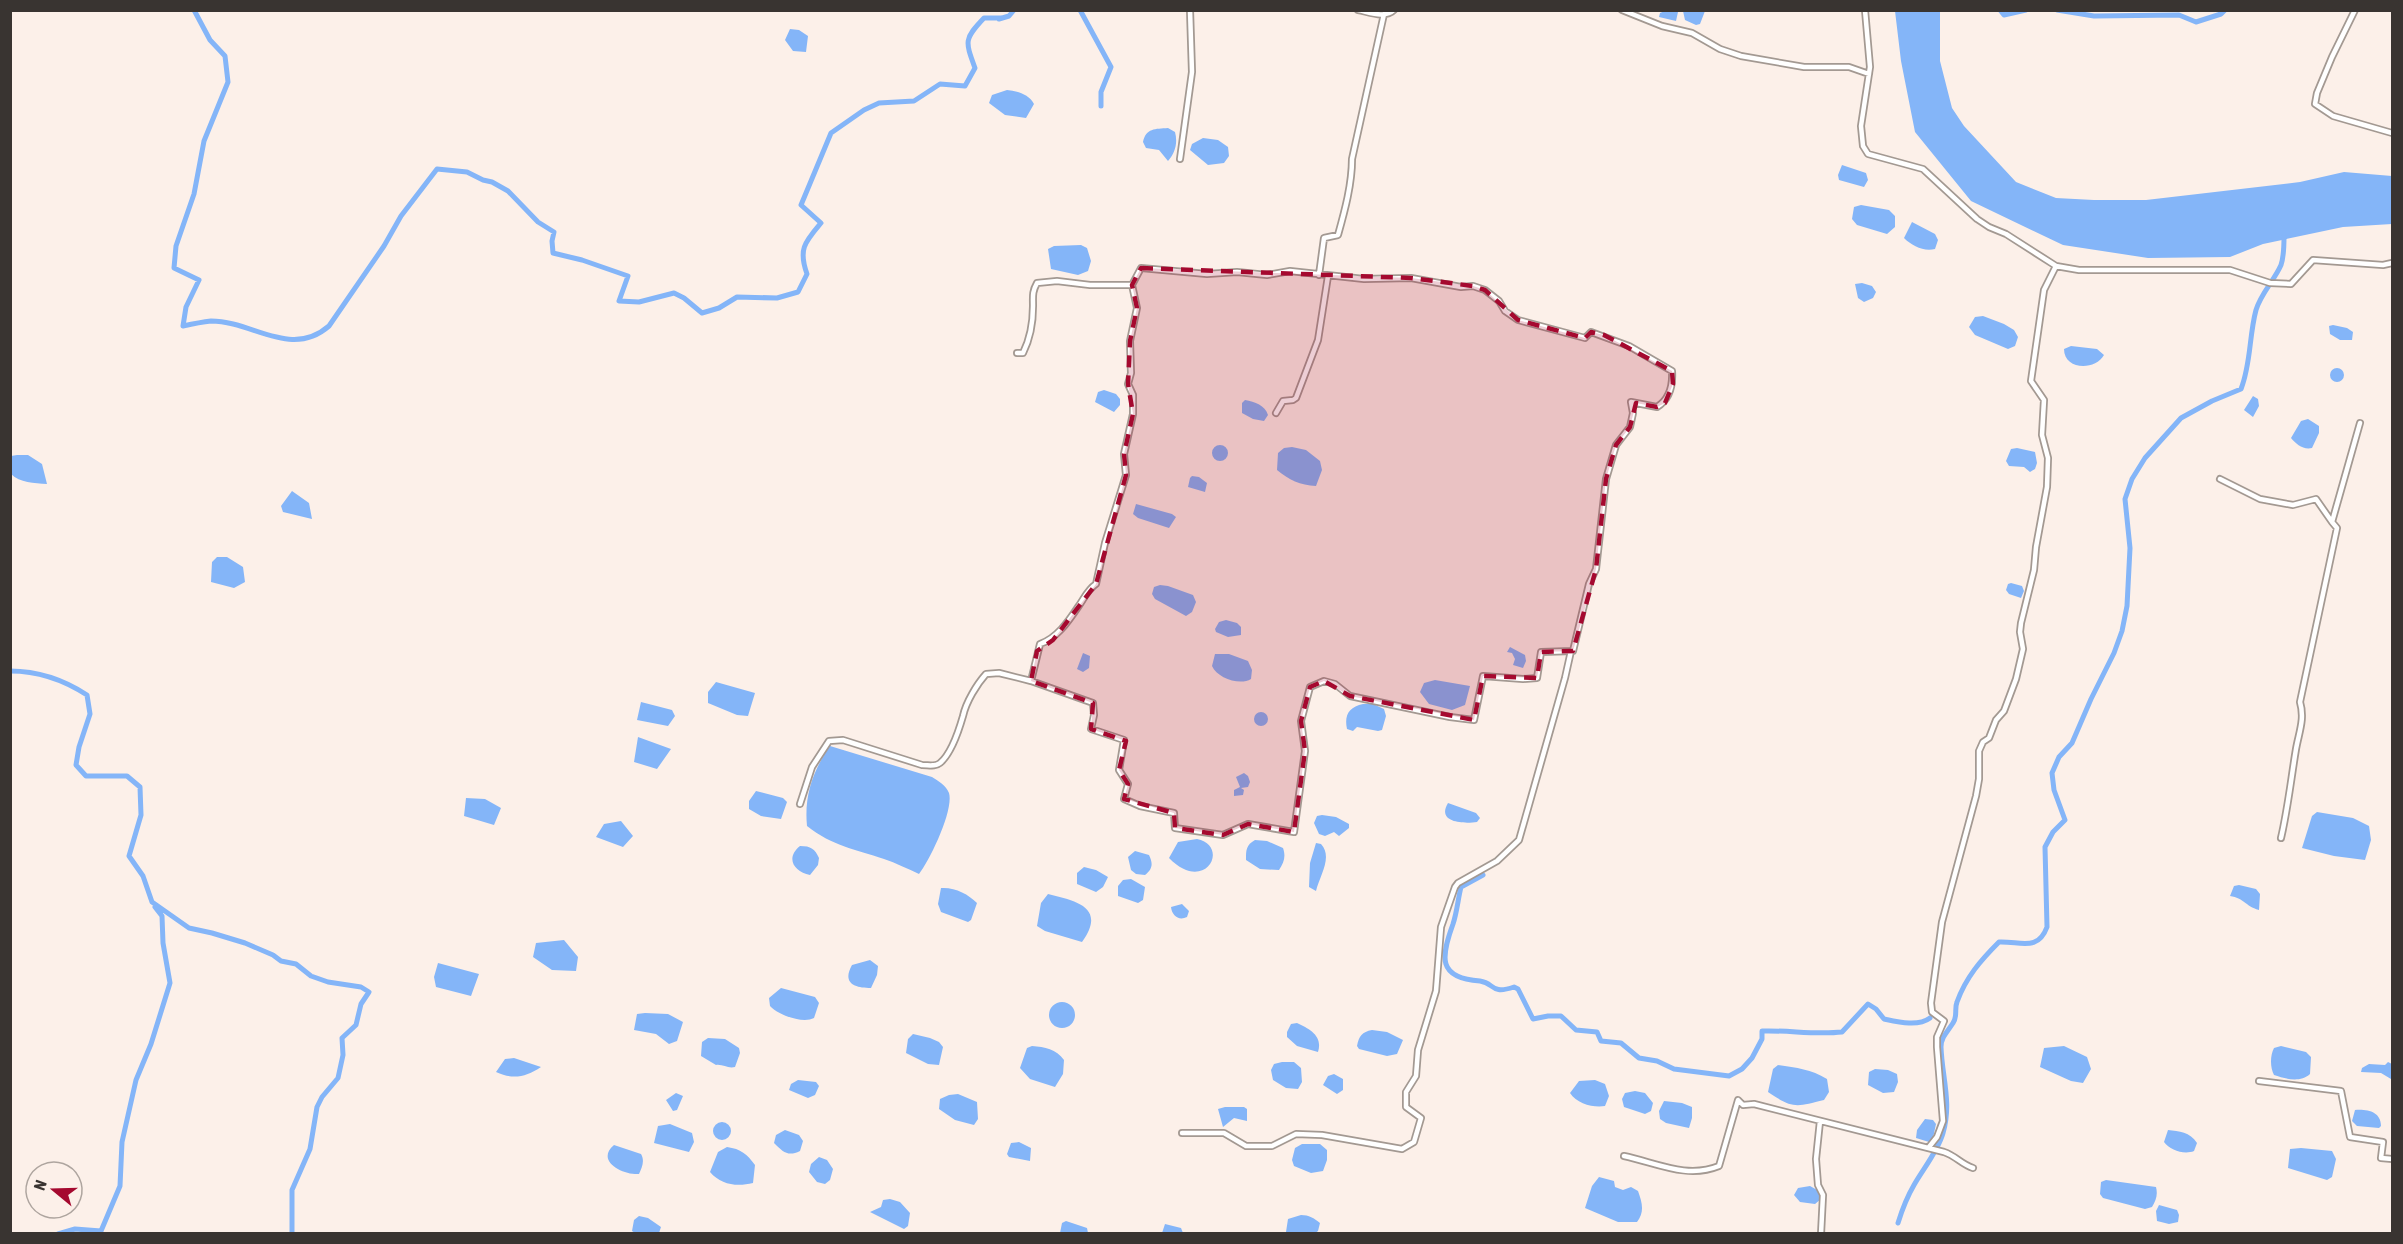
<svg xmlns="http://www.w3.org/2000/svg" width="2403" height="1244" font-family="'Asap Condensed',sans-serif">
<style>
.water{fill:#84b5f8}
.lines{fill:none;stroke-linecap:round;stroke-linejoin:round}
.canal{stroke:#84b5f8;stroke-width:5}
.street-casing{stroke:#a39992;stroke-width:8}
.street{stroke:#fff;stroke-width:4.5}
.marked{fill:#a5092f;fill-opacity:0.2;stroke:#a5092f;stroke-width:4.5;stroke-dasharray:12 8;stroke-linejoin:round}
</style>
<rect width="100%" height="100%" fill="#fcf0e9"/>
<!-- water -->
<path class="water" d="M1667,10l11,2 -2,9 -17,-4 1,-4z
M1683,11l1,-1 21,1 -5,13 -4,1 -11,-5z
M1895,11h45v50l12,47 12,18 52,56 40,16 38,2h52l154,-18 44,-10 48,4v48l-49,3 -80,17 -33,13 -82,1 -85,-13 -92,-44 -56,-69 -14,-71z
M790,29l9,1 9,6 -2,16 -13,-1 -8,-11z
M1007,90c10,1 22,4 27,14l-8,14 -21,-3 -16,-12 3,-8z
M1168,128l7,4c3,11 0,21 -7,29l-9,-11 -13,-2 -3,-6c3,-14 12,-13 25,-14z
M1203,138l15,2 10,7 1,9 -5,7 -16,2 -18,-15 2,-6z
M1842,165l24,8 2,7 -4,7 -25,-7 -1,-5z
M1861,205l28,5 6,6v11l-8,7 -30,-9 -5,-6 2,-12z
M1912,222l23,12 3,6 -3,9c-11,3 -23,-3 -31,-11z
M1081,245l6,3 4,13 -3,10 -10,4 -27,-6 -3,-20 6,-3z
M1862,283l10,3 4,6 -3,6 -9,4 -6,-4 -3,-14z
M1983,316l21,8 10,6 4,7 -3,9 -7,3 -33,-14 -6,-8 6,-10z
M2333,325l14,3 6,4 -1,8h-12l-10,-6 -1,-8z
M2071,346l26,3 7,6c-9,16 -40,15 -40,-6z
M2330 375a7 7 0 1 1 14 0a7 7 0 1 1-14 0Z
M1104,390l12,4 4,5v6l-6,7 -19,-10 3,-10z
M2253,396l5,3 1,7 -6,11 -9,-7z
M1245,400c10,2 20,5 23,15l-4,6 -11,-2 -11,-6v-10z
M2308,419l11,7v7l-7,15c-9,2 -16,-4 -21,-10l10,-17z
M1212 453a8 8 0 1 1 16 0a8 8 0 1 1-16 0Z
M1292,447l14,3 14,11 2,9 -6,16c-16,-1 -27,-6 -39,-16l1,-17 6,-5z
M2017,448l18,4 2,11 -2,6 -5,3 -6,-5 -15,-1 -3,-5 5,-12z
M17,455h11l14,9 5,20c-13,-1 -27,-1 -36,-10v-18z
M1192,476l7,1 8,6 -2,9 -17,-5 2,-9z
M292,491l17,12 3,16 -29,-7 -2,-6z
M1136,504l36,10 4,3 -7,11 -31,-10 -5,-4z
M217,557h10l16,10 2,15 -11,6 -23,-6 1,-20z
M2011,583l11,3 2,5 -3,7 -12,-4 -3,-4 2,-6z
M1160,585l8,1 25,9 3,7 -4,10 -6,4 -31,-17 -3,-5 2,-7z
M1226,620l11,3 4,4v8l-13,2 -12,-5 -1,-3 4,-7z
M1510,647l15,8 1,6 -3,7 -10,-3 2,-6 -3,-6 -5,-1z
M1083,653l7,3 -1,12 -6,4 -6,-3z
M1215,654h14l19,7 4,9 -1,9c-11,7 -34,-1 -39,-13z
M1435,680l35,6 -5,19 -13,5 -23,-6 -9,-12 4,-9z
M716,682l39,11 -7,23 -11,-1 -29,-12v-11z
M641,702l31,8 3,6 -7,10 -31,-6z
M1363,704h10l11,5 2,7 -4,14 -4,1 -21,-4 -4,4 -6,-2c-3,-14 2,-22 16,-25z
M1254 719a7 7 0 1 1 14 0a7 7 0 1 1-14 0Z
M638,737l33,12 -14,20 -23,-7z
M830,746l102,31c6,4 14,8 17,16 5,17 -19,67 -30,81 -11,-5 -23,-11 -35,-15 -29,-10 -52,-13 -77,-33 -3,-30 6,-56 23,-80z
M1244,773l4,3 2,6 -2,5 -7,1 3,2 -1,5 -9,1v-6l6,-3 -4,-10z
M756,791l27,7 4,4 -6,17 -20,-3 -12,-7v-8z
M466,798l19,1 16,9 -7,17 -30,-9z
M1448,803l28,10 4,5 -3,4c-13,2 -41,1 -29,-19z
M2317,812l36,6 16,8 2,14 -6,20 -31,-4 -32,-8 10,-32z
M1322,815l14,2 13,7v4l-10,8 -5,-4 -9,4 -6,-2 -5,-11 3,-7z
M621,821l12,15 -10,11 -27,-10 8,-13z
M1197,839c34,7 8,56 -28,19l9,-16z
M1255,840l12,1 16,7c3,9 1,14 -4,22l-19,-1 -14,-9c0,-10 0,-15 9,-20z
M1316,843l5,1c12,13 -1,31 -5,47l-7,-4 1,-24z
M800,846c11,0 15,3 19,12l-1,7 -8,10c-16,-3 -25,-17 -10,-29z
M1135,851l14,4c4,8 4,14 -4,20l-9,-1 -5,-4 -3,-13z
M1084,867l12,3 12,7 -5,10 -7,5 -19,-8v-11z
M1131,879l14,8 -2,13 -5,3 -20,-7v-10l5,-6z
M2239,885l17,4 4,5 -1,16c-14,-4 -15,-12 -29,-14l4,-10z
M941,888c14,-1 27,6 36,15l-6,17 -3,2 -27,-10 -3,-8z
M1048,894c28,7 59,13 34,48l-37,-11 -8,-5 4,-23z
M1182,904l7,7 -2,6c-8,4 -15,-1 -16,-10z
M564,940l14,17 -2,14 -24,-1 -19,-13 3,-14z
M870,960l8,6 -1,9 -6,13c-17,0 -29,-5 -19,-23z
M438,963l41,11 -8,22 -35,-9 -2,-10z
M781,988l34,9 4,6 -5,15c-11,6 -36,-3 -44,-12l-1,-8z
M1049 1015a13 13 0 1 1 26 0a13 13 0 1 1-26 0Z
M645,1013l23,1 15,8 -6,19 -8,3 -13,-10 -22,-4 3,-16z
M1297,1023c13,6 26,13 21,29l-21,-6 -10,-9v-5l4,-8z
M1372,1030l15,2 16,8 -6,14 -10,2 -28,-7 -2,-3c2,-10 5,-14 15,-16z
M913,1034l17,4 9,4 4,5 -4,18 -11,-1 -22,-11 2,-14z
M708,1038l17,1 14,9 1,5 -5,14c-7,2 -12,-3 -19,-2l-15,-9 1,-14z
M1032,1046c13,1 24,3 32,14l-1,14 -8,13 -25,-8 -10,-11 7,-20z
M2064,1046l23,11 4,12 -8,14 -12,-2 -31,-14 4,-19z
M2281,1046l25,6 5,5 -1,17c-10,9 -24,5 -36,1 -4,-7 -4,-20 0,-27z
M514,1058l27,9c-15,10 -28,13 -45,5l9,-13z
M1282,1062h12l7,6 1,14 -4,7 -12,-1 -13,-8 -2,-10 3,-6z
M2388,1062l4,2v13l-1,2 -10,-6 -20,-1 1,-4 7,-4 16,1z
M1778,1065c19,3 33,4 49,14l2,13 -5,8c-28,7 -31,9 -56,-8l5,-23z
M1875,1069l13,1 9,4 1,8 -4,10 -11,1 -15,-8 1,-13z
M1334,1074l9,5v11l-6,4 -14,-9 5,-9z
M798,1080l18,2 3,4 -4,9 -7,3 -19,-8 2,-6z
M1595,1080l10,4 4,12 -4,10c-11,2 -28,-2 -35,-13l9,-12z
M1635,1091l10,2 8,10 -2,8 -6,3 -21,-7 -2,-8 3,-6z
M676,1093l7,3 -6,14 -4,1 -7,-11z
M958,1094l19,8 1,17 -4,6 -19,-5 -16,-11 1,-10 9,-4z
M1664,1101l18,2 10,4v11l-3,10 -23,-5 -6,-4 -1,-8z
M1225,1107h19l3,2v12l-13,-3 -11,9 -5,-18z
M2355,1110c13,-1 26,2 26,16l-2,2 -22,-2 -5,-5z
M1925,1119l8,1 3,4 -3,14 -4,4 -13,-4 1,-8z
M713 1131a9 9 0 1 1 18 0a9 9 0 1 1-18 0Z
M670,1124l22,9 2,9 -5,10 -35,-9 4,-17z
M785,1130l14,5 4,6 -3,10c-12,6 -17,1 -26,-8l2,-8z
M2168,1130c11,1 22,2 29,13l-3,8c-10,4 -24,-1 -30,-9z
M1019,1142l12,6 -1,13 -21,-4 -2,-3 4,-11z
M1302,1144h18l7,6v10l-4,11 -12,2 -17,-7 -2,-6 3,-12z
M614,1145l27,9c4,7 1,13 -2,20 -16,1 -44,-13 -25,-29z
M727,1147c14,2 20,7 28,18l-2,18c-16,4 -32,2 -43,-11l8,-20z
M2301,1148l31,3 4,8 -4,18 -5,3 -39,-12 2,-19z
M819,1157l8,3 6,9 -3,11 -5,4 -8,-2 -8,-10 2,-8z
M1599,1177l15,4 1,6 8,3 8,-3 7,4c4,11 7,21 -1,31h-19l-33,-14 7,-22z
M2106,1180l50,7c2,8 0,13 -4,20l-7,2 -42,-11 -3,-4 1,-12z
M1810,1186l9,5 2,8 -6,5 -15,-2 -6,-7 4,-7z
M890,1199l10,3 10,11 -2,13 -4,3 -34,-17 11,-5 2,-7z
M2159,1205l18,5 2,5 -1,7 -9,2 -12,-3 -1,-10z
M1301,1215c8,0 13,3 19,8l-2,8 -4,3 -28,-2 2,-13z
M639,1216l9,2 13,9 -2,6h-24l-3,-2 2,-11z
M1066,1221l21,7 1,5h-28l2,-10z
M1165,1224l16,4 2,5h-21z"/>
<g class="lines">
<!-- canal -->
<path class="canal" d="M194,10l16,30 15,16 3,26 -24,59 -10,53 -18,52 -2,22 25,12 -13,27 -3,19c9,-2 19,-4 28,-5 42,0 80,38 118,5l55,-80 17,-30 36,-47 30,3 16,8 9,2 16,9 30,31 16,10 -2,9 1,12 29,7 46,16 -9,25 20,1 35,-9 10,5 18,15 17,-5 18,-11 40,1 21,-6 9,-18c-9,-25 -2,-32 14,-51l-20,-18 30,-72 33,-23 15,-7 35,-2 26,-17 25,2 10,-18c-10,-27 -11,-29 9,-50h17
M1080,10l31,57 -10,25v14
M2000,10l4,5 22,-5
M2057,10l37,6 85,-1 17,7 25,-8 4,-4
M999,19l10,-3 5,-6
M10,671c28,0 54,9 77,24l3,19 -11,33 -3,18 10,11h41l13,11 1,28 -12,41 14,20 9,26 37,26 23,5 33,10 28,12 8,6 15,3 15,12 17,6 33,5 8,5 -8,12 -5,21 -14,13 1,17 -5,23 -16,19 -5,10 -7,42 -18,41v44
M1483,875l-22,12c-3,12 -4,25 -8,37 -12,33 -16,54 27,57 15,2 10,14 34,6l4,2 15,30 15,-3h13l15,14 21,2 4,9 20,2 18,15 18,3 17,8 55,7 13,-7 10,-11 10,-19v-8c27,-1 53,4 80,1l26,-28 8,5 8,10c14,3 34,8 46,-1
M1898,1223c4,-13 9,-26 16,-38 9,-16 24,-34 29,-52 9,-30 -1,-56 -2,-86 0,-10 7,-16 12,-24 5,-7 1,-14 4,-21 9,-25 24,-42 42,-60 21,-1 39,10 48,-15l-2,-80 8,-15 12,-12 -11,-30 -2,-17 7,-16 13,-14 19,-44 23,-46 8,-22 5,-25 3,-58 -5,-49 7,-20 13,-21 36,-40 31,-17 29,-12c10,-25 8,-53 15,-79 5,-17 18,-29 25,-45 3,-9 3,-19 3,-28
M58,1234l17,-5 26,2 19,-45 2,-44 14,-62 15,-36 19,-61 -7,-40 -1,-27 -7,-9"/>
<!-- street casing -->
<g class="street-casing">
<path id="street" d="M1358,10c11,2 27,9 36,0
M1622,10l40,16 30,7 28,16 21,7 63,11h45l20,7
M1865,10l5,57 -9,59 2,20 5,8 55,15 54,50 12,8 17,7 50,32 23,4h151l40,13 21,1 22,-24 70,5 9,-2
M2355,10l-23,47 -15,36 -2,11 18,12 59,17
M1180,159l12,-87 -2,-62
M1319,275l5,-37 14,-3c7,-25 14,-51 14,-76l32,-145
M1276,413l7,-12 10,-1 3,-2 22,-58 10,-64
M2220,479l40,20 33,6 23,-6 16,23
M1031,681l62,22 1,12 -3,14 33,11 -5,30 9,14 -4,15 16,7 34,7 1,15 48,7 25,-11 46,8 11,-81 -4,-30 9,-34 14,-6 11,3 15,12 100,21 24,3 9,-44 40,3 14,-1 4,-26 32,-1 16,-67 7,-15 10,-90 10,-34 14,-18 3,-14 -2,-11 26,5c13,-8 16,-21 15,-36l-43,-25 -38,-14 -6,6 -67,-18 -13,-9 -6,-10 -14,-11 -12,-4 -12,1 -50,-9 -47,1 -74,-8 -23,4 -30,-3 -30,2 -66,-6 -9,17
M800,804l12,-37 17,-26 14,-1 79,25c7,0 13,2 18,-2 12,-10 19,-33 23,-47 3,-14 14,-32 23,-42l13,-1 32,8 9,-37c17,-6 28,-22 38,-37 6,-8 9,-17 18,-23l9,-41 21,-68 -2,-21 9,-40v-19l-5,-11 3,-11 -1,-32 7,-33 -5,-23h-42l-33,-4 -20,2c-5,9 -4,13 -4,23 0,15 -3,33 -10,47h-6
M2281,838c7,-30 10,-59 15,-89 3,-17 9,-30 4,-47l37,-174 -5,-6 28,-99
M2259,1081l82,10 9,46 33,5 -2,16 11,1
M1820,1121l-4,38 2,26 5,10 -2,39
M1182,1133h42l22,13h26l24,-12 26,1 80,14 12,-7 7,-24 -15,-11v-15l10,-16 2,-26 18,-59 5,-64 14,-40 3,-4 39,-22 22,-21 46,-162 6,-27
M1929,1147l8,-10 6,-16 -6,-74v-10l7,-16 -12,-9 -1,-9 11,-81 34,-126 3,-17v-28l4,-9 6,-4 7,-18 8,-9 12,-32 7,-30 -3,-17 1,-9 13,-53 2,-23 11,-60 1,-29 -6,-23 2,-35 -13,-19 13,-91 12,-24
M1624,1156c33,7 63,23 95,10l19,-66 5,5 11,-1 190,48c12,4 17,12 29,16"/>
</g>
<!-- street -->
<use href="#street" class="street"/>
</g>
<!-- marked area -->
<path class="marked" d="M1141,268l270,10 62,8 12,4 33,30 67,18 6,-6 13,3 68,36 1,13 -8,19 -8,4 -21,-4 -6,24 -14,18 -10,34 -10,90 -23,82 -32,1 -4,26 -54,-2 -9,44 -124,-24 -26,-15 -14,6 -9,34 4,30 -11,81 -46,-8 -25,11 -48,-7 -1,-15 -50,-14 4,-15 -9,-14 7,-29 -35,-12 2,-26 -62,-22 6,-30 16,-11 43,-56 30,-109 -2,-21 9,-40 -5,-30 2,-43 7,-33 -5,-23z"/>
<!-- border -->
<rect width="2403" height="1244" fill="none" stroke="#393431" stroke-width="24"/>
<!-- north arrow -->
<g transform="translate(54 1190) rotate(289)"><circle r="28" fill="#fcf0e9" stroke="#aea59f" stroke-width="1.5"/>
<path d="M0-4.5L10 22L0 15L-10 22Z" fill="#a5092f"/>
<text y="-9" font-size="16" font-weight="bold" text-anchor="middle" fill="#393431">N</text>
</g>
</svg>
